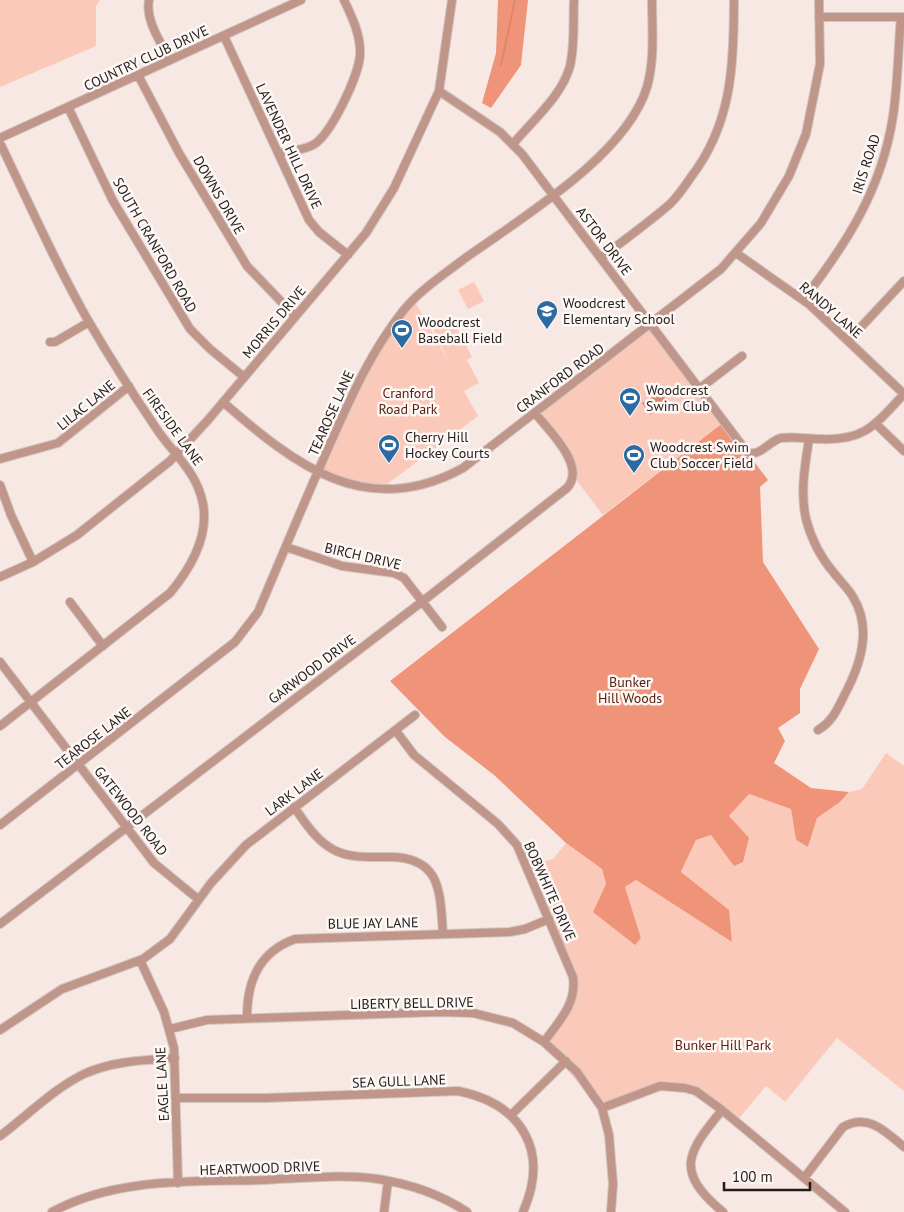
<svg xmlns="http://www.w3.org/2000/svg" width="904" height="1212" font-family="'PT Sans',sans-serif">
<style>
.green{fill:#fbc9ba}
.forest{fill:#f09479}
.water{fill:#e0866b}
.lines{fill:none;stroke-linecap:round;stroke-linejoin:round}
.stream{stroke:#e0866b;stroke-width:2}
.minor-casing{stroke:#d1c3bf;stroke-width:10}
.minor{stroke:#bf9689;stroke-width:8}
.labels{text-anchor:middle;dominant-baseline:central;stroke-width:5;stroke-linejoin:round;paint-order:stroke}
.street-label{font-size:14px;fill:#221d1b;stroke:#fdf7f5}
.poi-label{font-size:14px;fill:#221d1b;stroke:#fdf7f5;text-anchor:start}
.park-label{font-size:14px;fill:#571e0c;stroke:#fdf7f5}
</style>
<rect width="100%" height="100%" fill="#f7e8e3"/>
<!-- green -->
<path class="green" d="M0,0h100l-4,6v40l-96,41z
M474,282l10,19 -16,8 -10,-19z
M414,300l37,66 -18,-36 20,-10 19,37 -5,3 12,23 -15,8 14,25 -96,72 -64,-16 42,-95z
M650,325l74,97 -121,93 -29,-38v-8l-39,-56z
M886,753l18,13v325l-67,-53 -52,64 -19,-16 -30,36 -55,-34 -55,8 -24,16 -58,-71 25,-38 4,-26 -49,-111 29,-7 13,-16 36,26 4,15 35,54 -16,-51 11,-7 96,62 -4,-32 -47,-37 15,-33 15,-5 23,30 -5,-49 20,-22 42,15 5,31 12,7 9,-29 23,-16 9,-10 13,-3z"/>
<!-- forest -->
<path class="forest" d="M498,0h30l-7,65 -30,43 -9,-5 14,-50z
M724,422l44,58 -8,7 3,75 56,87 -19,40v24l-22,15 7,13 -11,22 37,25 38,4 -9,10 -23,16 -9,29 -12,-7 -5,-31 -42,-15 -20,22 20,22 -6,24 -9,4 -23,-31 -15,5 -15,32 48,38 3,32 -96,-62 -11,7 16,51 -6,7 -42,-33 13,-28 -4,-15 -36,-26 -72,-68 -49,-38 -55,-56z"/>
<!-- water -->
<path class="water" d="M654,383l13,18 -17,14 -8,-12 11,-6 -7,-8z"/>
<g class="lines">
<!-- stream -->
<path class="stream" d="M501,65l14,-65"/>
<!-- minor casing -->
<g class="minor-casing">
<path id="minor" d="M149,0c-4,20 12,43 21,60
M819,17h85
M224,36l85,184 10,12 29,23
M138,75l41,78 68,113 48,50
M439,91l61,41 22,22 225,298c12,6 22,-11 34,-14 12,-2 27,1 39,1 45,2 55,-14 84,-45
M68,107l45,94 77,128 20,20 34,28
M0,138l301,-138
M0,143c29,60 56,122 89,179 21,36 44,72 67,106 17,26 41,43 47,76 6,33 -13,65 -33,89l-170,133
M513,144c19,-23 49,-48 57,-78 5,-21 3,-45 4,-66
M280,153c11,-2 23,-3 33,-8 18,-10 46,-70 47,-90 1,-20 -8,-38 -16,-55
M736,253l74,52 94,89
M601,258c23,-18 47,-35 69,-54 8,-8 15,-18 21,-27 41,-53 43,-113 43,-177
M803,300c44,-57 79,-111 90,-184 5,-32 5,-66 8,-99
M848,341l56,-60
M50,342h5l34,-20
M699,389l43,-33
M223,402c72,63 143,119 240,66l258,-199 40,-46 28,-47 17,-42 14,-70 -1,-64
M876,424l28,27
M809,439c-4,26 -9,53 -3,80 5,19 15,39 28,54 6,8 14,15 19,24 18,29 9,63 -5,91 -9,17 -14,33 -30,42
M0,459l58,-16 71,-57
M0,485l11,30 22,47
M286,547l56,19 52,7 10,5 38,49
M0,577l33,-15 44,-27 93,-74 38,-41 158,-187 28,-45 45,-97 13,-91
M70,602l33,44
M0,662l154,201 44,36
M396,731l18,24 84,69 19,21 56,132c4,27 -14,44 -29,65
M294,807c12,17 23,35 42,44 16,7 32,6 49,6 56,-2 55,33 58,77
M0,825l235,-183 23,-30c24,-56 47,-112 72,-168 22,-49 40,-91 73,-133 17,-21 40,-36 61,-52 57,-41 162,-103 183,-172 8,-28 5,-58 5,-87
M0,924l423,-323 144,-113c20,-22 -18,-57 -32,-75
M140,960l24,52 10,36 4,135
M247,1017c0,-36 12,-65 48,-78l215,-7 15,-3 24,-10
M170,1029l37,-9 231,-8 35,1 40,10 31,19 33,30 25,36 7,27 4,49 -2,28
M0,1030l62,-41 81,-30 27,-20 41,-56 35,-38 169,-130
M177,1098h88l193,-7c64,13 92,60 65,121
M602,1108l58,-22 25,2 11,3 26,19 123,102
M722,1110c-35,43 -48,61 1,102
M511,1115l55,-54
M0,1136c27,-20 53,-47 84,-62 28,-13 61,-14 91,-16
M804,1178l39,-51c25,-14 42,4 61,20
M52,1212c64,-35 141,-30 212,-32 37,-2 77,-6 114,-1 32,5 62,15 89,33
M384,1212l4,-31"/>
</g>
<!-- minor -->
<use href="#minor" class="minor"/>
</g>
<!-- icons -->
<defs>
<g id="school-pin" transform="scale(1.125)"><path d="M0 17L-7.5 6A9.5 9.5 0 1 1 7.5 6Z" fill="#2b6ba1" stroke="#fdf7f5"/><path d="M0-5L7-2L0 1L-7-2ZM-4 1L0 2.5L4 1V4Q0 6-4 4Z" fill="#fff"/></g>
<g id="stadium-pin" transform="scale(1.125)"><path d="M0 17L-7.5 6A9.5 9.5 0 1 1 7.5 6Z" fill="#2b6ba1" stroke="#fdf7f5"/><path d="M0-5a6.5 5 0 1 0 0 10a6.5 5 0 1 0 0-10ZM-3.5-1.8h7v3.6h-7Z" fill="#fff"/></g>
</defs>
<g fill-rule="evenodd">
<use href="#school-pin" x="547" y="311"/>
<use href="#stadium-pin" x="402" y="330"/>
<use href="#stadium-pin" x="630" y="398"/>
<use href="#stadium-pin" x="389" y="445"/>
<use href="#stadium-pin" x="634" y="455"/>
</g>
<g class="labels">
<!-- street labels -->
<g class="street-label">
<text transform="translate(146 58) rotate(-25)">COUNTRY CLUB DRIVE</text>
<text transform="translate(289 146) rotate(65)">LAVENDER HILL DRIVE</text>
<text transform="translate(866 164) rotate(-72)">IRIS ROAD</text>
<text transform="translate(219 195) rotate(60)">DOWNS DRIVE</text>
<text transform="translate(604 241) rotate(53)">ASTOR DRIVE</text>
<text transform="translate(155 245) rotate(60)">SOUTH CRANFORD ROAD</text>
<text transform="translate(831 310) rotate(41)">RANDY LANE</text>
<text transform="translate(274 322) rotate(-50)">MORRIS DRIVE</text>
<text transform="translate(560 378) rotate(-37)">CRANFORD ROAD</text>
<text transform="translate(86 405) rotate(-39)">LILAC LANE</text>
<text transform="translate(331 413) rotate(-66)">TEAROSE LANE</text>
<text transform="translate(173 427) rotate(54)">FIRESIDE LANE</text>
<text transform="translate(363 556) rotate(13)">BIRCH DRIVE</text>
<text transform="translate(312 669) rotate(-37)">GARWOOD DRIVE</text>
<text transform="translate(93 738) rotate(-38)">TEAROSE LANE</text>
<text transform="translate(294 792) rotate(-37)">LARK LANE</text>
<text transform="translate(131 811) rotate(52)">GATEWOOD ROAD</text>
<text transform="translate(550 891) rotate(66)">BOBWHITE DRIVE</text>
<text transform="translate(373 923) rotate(-1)">BLUE JAY LANE</text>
<text transform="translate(412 1003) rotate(-1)">LIBERTY BELL DRIVE</text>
<text transform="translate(399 1081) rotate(-2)">SEA GULL LANE</text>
<text transform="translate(162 1084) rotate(-93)">EAGLE LANE</text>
<text transform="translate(260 1168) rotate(-2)">HEARTWOOD DRIVE</text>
</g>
<!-- poi labels -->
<g class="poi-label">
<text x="563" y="303">Woodcrest<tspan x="563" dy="16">Elementary School</tspan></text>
<text x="418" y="322">Woodcrest<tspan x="418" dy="16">Baseball Field</tspan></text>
<text x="646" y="390">Woodcrest<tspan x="646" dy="16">Swim Club</tspan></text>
<text x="405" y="437">Cherry Hill<tspan x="405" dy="16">Hockey Courts</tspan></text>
<text x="650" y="447">Woodcrest Swim<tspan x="650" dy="16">Club Soccer Field</tspan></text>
</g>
<!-- park labels -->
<g class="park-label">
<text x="408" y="393">Cranford<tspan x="408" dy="16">Road Park</tspan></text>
<text x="630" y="682">Bunker<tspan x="630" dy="16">Hill Woods</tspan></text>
<text x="723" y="1045">Bunker Hill Park</text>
</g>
</g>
<!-- scale -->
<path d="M724 1182v8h86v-8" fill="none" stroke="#221d1b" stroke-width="2.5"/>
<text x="732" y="1182" font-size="15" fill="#221d1b" stroke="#fdf7f5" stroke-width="4" paint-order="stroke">100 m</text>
</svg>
